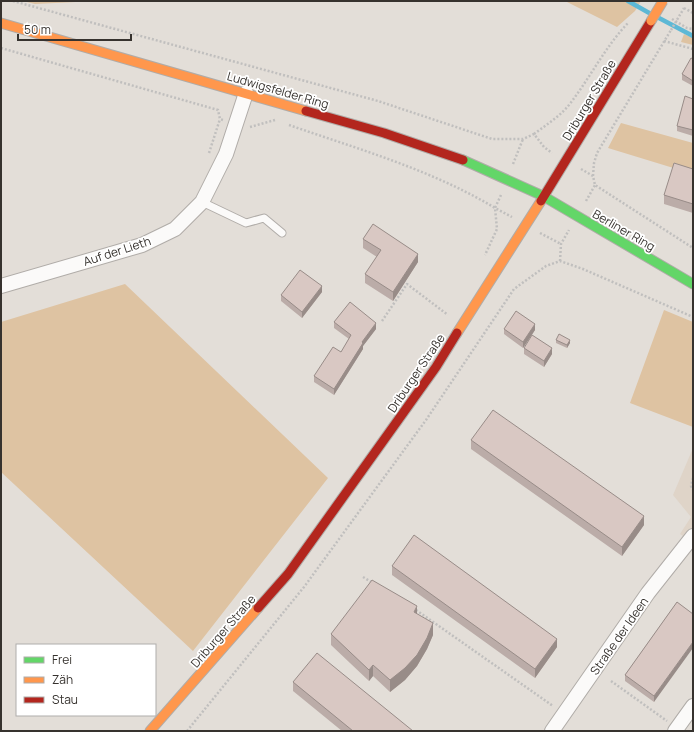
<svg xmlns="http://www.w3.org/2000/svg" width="694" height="732" font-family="Manrope,sans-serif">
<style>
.built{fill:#dfd4c8}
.grass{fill:#dec3a2}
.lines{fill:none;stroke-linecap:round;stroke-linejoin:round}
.stream{stroke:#5db8d5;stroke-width:4.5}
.lane-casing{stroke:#b0aca8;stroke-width:9}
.street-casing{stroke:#b0aca8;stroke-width:16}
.fast-casing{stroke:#b0aca8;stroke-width:11}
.slow-casing{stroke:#b0aca8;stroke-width:11}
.jam-casing{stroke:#b0aca8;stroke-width:11}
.path{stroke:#c0bfbe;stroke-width:2.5;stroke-dasharray:2 2;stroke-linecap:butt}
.lane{stroke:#fbfaf9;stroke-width:7}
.street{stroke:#fbfaf9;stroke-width:14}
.fast{stroke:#63d668;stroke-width:9}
.slow{stroke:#ff974d;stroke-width:9}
.jam{stroke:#b3261e;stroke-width:9}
.slow-bridge-casing{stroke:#b0aca8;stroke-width:11;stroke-linecap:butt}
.path-bridge{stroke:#c0bfbe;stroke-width:2.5;stroke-dasharray:2 2;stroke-linecap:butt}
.slow-bridge{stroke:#ff974d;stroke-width:9}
.wall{fill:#bbaca8}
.shaded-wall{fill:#988c88}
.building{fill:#d9c8c3;stroke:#988c88}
.labels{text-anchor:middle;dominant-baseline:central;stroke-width:3.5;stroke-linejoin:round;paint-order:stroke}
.street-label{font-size:12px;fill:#36322e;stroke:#fff}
</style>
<rect width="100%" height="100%" fill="#e3ded8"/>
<!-- built -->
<path class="built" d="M693,448v95l-13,-9 11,-17 -18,-22z"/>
<!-- grass -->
<path class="grass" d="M23,1h73l-61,3z
M565,1h76l-6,10 -18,16z
M684,34l9,4v7l-12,-3z
M621,123l72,20v31l-85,-26z
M125,284l203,194 -135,173 -192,-179v-150z
M664,310l29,12v105l-63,-24z"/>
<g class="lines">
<!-- stream -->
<path class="stream" d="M628,1l23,13
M659,18l34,18"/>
<!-- lane casing -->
<g class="lane-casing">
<path id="lane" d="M202,202l44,21 18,-5 18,15"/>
</g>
<!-- street casing -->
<g class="street-casing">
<path id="street" d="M1,286l141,-41 33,-16 27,-27 24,-48 20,-61
M552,731l96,-138 45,-57
M675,731l18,-25"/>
</g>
<!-- fast casing -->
<g class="fast-casing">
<path id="fast" d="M463,160l80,36 150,88"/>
</g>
<!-- slow casing -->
<g class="slow-casing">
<path id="slow" d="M1,23l305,88
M457,333l84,-132
M150,731l108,-123"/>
</g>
<!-- jam casing -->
<g class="jam-casing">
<path id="jam" d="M306,111l78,22 79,27
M541,201l110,-180
M258,608l30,-34 148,-207 21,-34"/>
</g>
<!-- path -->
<path class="path" d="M13,1l365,100 114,38h31l11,-5 10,13 8,6
M684,8l9,5
M672,19l15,9 6,1
M664,41l29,8
M1,48l217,62 2,9 3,1
M289,125c69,24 143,45 206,83l2,21 -12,26
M250,127l25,-7
M534,134c12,-9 25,-17 35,-29 21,-27 36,-58 59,-82
M209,153l11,-34
M513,164l10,-25
M581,169l12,7 2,9 98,63
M593,176l1,-13 3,-10 74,-123
M501,195l-6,13 17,9
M586,201l9,-16
M540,233l21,11
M560,261l1,-17 8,-14
M382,321l25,-37 41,31
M693,478l-2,8 2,4
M363,577l10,6
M416,610l137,96
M611,681l56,40
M187,731l117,-144 122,-167 88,-131 32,-23 14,-5 23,8 110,48"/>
<!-- lane -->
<use href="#lane" class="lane"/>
<!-- street -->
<use href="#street" class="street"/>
<!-- fast -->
<use href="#fast" class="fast"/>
<!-- slow -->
<use href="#slow" class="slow"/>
<!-- jam -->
<use href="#jam" class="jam"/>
<!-- slow-bridge casing -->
<g class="slow-bridge-casing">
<path id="slow-bridge" d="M651,21l12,-20"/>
</g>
<!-- path-bridge -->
<path class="path-bridge" d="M671,30l13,-22"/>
<!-- slow-bridge -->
<use href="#slow-bridge" class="slow-bridge"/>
</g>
<!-- wall -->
<path class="wall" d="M693,59v27l-11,-6v-6z
M693,99v37l-16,-5v-5z
M693,169v44l-29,-9v-9z
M363,239l55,23 -25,39 -28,-18v-9l12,-17 -14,-9z
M322,292l-20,26 -21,-17v-6z
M334,322l42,7 -13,17v3l-29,46 -20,-13v-6l27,-24 8,-13 -15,-11z
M504,329l31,1 -12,18 -19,-14z
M556,340l14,3 -3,5 -11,-5z
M524,348l28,6 -8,13 -20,-13z
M471,440l173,85 -22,31 -151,-107z
M392,566l165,81 -22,31 -143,-103z
M677,602l-23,100 -29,-21v-6z
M417,614l16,21 -6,14 -10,17 -12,14 -15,12 -17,-16 -4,5 -38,-36v-11z
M293,682l120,49h-71l-49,-40z"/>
<!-- shaded-wall -->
<path class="shaded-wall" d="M418,254v8l-25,39v-9z
M322,286v6l-20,26v-6z
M376,323v6l-13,17v3l-29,46v-6l28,-47z
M535,324v6l-12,18v-6z
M570,340v3l-3,5v-3z
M552,348v6l-8,13v-6z
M644,516v9l-22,31v-9z
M417,606v12l-3,-6z
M433,623v12l-6,14 -10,17 -12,14 -15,12v-12z
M557,639v8l-22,31v-9z
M693,642v6l-39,54v-6z
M373,665v11l-4,5v-11z"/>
<!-- building -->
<path class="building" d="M691,58l2,1v22l-11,-7z
M685,96l8,3v31l-16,-4z
M674,163l19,6v35l-29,-9z
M373,224l45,30 -25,38 -28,-18 16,-24 -18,-11z
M300,270l22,16 -20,26 -21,-17z
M350,302l26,21 -14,19 1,1 -29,46 -20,-13 19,-29 8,5 10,-17 -17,-13z
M516,311l19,13 -12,18 -19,-13z
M559,334l11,6 -3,5 -11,-5z
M532,335l20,13 -8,13 -20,-13z
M493,410l151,106 -22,31 -151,-107z
M414,535l143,104 -22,30 -143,-103z
M372,580l45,26 -3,6 19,11 -6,15 -10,17 -12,13 -15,12 -17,-15 -4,5 -38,-36z
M677,602l16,12v28l-39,54 -29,-21z
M317,653l96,78h-60l-60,-49z"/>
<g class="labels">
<!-- street labels -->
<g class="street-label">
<text transform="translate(278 90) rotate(16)">Ludwigsfelder Ring</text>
<text transform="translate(589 100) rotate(-59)">Driburger Straße</text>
<text transform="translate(624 230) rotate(30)">Berliner Ring</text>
<text transform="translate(117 251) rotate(-18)">Auf der Lieth</text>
<text transform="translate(416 373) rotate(-56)">Driburger Straße</text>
<text transform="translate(223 631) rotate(-49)">Driburger Straße</text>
<text transform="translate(619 636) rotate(-55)">Straße der Ideen</text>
</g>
</g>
<!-- border -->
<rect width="694" height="732" fill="none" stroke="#36322e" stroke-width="4"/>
<!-- legend -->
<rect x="16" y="644" width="140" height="72" fill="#ffffff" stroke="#afadab"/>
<rect x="24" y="657" width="20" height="6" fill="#63d668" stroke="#afadab"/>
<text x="52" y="664" font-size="12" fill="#36322e">Frei</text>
<rect x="24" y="677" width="20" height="6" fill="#ff974d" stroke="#afadab"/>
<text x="52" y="684" font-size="12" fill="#36322e">Zäh</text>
<rect x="24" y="697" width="20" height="6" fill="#b3261e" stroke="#afadab"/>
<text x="52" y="704" font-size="12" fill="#36322e">Stau</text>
<!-- scale -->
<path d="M18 34v6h113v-6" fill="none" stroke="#36322e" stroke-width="2"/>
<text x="24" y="34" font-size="12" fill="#36322e" stroke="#ffffff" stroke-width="3" paint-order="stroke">50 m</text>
</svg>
